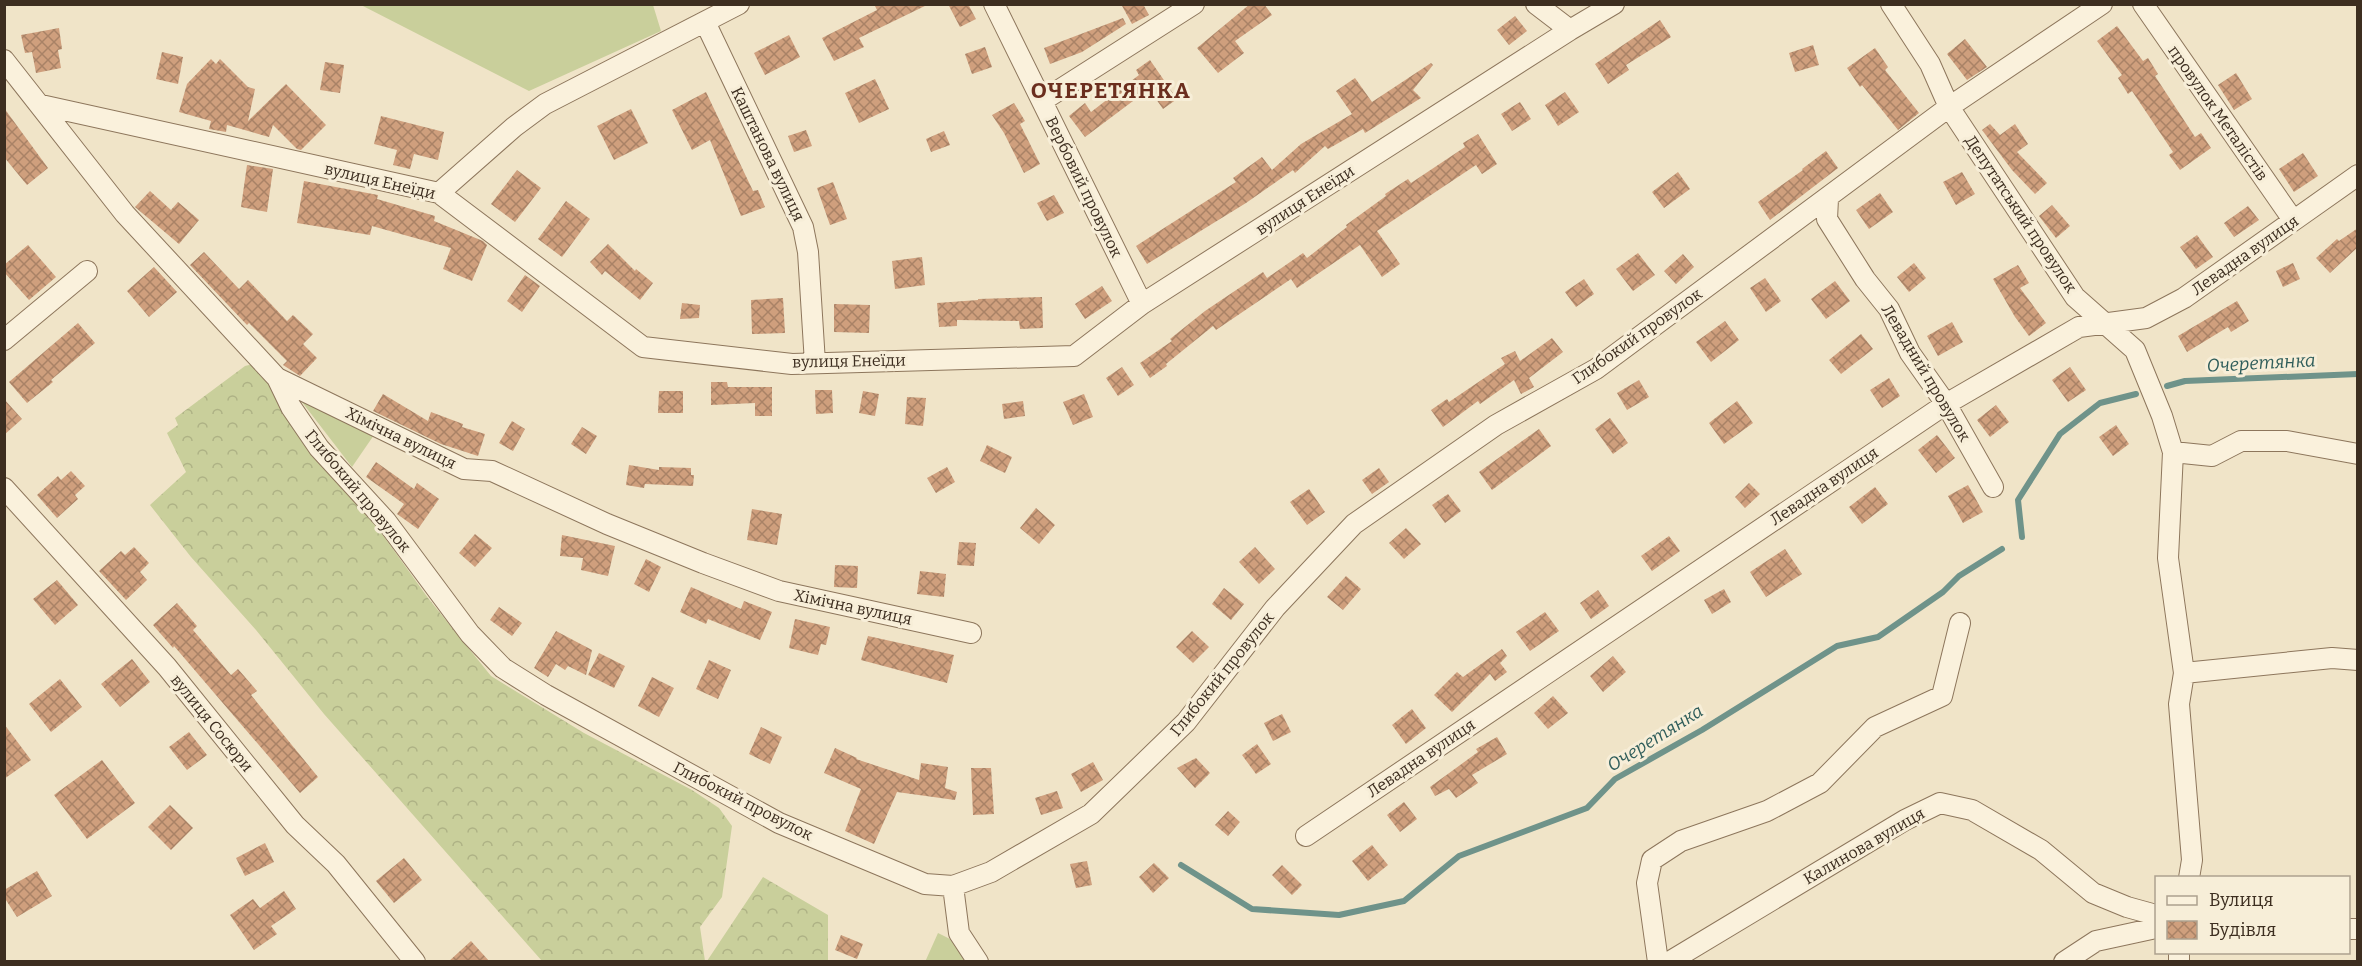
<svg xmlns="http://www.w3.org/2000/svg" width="2362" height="966" font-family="Bitter,serif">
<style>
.grass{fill:#c9cf9b}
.forest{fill:url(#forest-crowns)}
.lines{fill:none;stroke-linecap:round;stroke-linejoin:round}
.stream{stroke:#6f938a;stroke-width:6}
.building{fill:url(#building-cross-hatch)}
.minor-casing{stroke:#8d765c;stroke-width:22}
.minor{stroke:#faf1dc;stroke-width:20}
.labels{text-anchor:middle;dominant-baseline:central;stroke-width:6;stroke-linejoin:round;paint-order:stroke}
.street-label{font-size:16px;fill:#3d2e20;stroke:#f7eed8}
.water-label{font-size:18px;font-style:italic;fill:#2f5d5a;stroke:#f7eed8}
.district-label{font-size:22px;font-weight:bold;letter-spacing:1.5px;fill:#6b2e1e;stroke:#f7eed8}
</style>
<defs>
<pattern id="forest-crowns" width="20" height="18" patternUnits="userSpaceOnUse" patternTransform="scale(1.5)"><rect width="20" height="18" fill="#c9cf9b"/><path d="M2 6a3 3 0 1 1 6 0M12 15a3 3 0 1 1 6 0" fill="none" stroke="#aeb285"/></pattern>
<pattern id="building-cross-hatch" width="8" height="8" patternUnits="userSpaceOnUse" patternTransform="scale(1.5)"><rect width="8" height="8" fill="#cf9f7d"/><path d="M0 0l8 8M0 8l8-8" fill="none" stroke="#a98266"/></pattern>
</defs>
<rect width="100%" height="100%" fill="#f0e4c8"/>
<!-- grass -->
<path class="grass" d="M361,5h292l8,26 -132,60z
M295,393l79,42 -22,32z
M938,933l18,9 11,14 -1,5 -41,1z"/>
<!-- forest -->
<path class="forest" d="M253,364l22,24 31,58 64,71 58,81 63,78 93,57 108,57 27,18 13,18 -10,71 -22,30 5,34h-163l-218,-247 -68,-84 -65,-73 -41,-52 36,-33 -19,-39 11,-8 -3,-7 70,-52z
M763,877l65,38v46h-121z"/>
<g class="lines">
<!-- stream -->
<path class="stream" d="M2167,386l18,-5 173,-7
M2022,537l-4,-37 42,-66 40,-31 36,-9
M1181,865l71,44 87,6 65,-14 55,-45 128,-48 28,-29 87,-49 135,-84 41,-9 65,-45 16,-16 43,-27"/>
</g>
<!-- building -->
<path class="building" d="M874,4h55l-70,34 5,9 -30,14 -12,-23 55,-28z
M948,4h20l8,15 -16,8z
M1121,4h22l6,11 -17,9z
M1250,4h14l8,11 -37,26 9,12 -26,20 -21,-25z
M1515,16l12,15 -18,14 -12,-15z
M1123,18l3,6 -44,28 -32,12 -6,-16z
M1660,20l11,17 -45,28 3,5 -21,14 -13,-20z
M2117,26l26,35 5,-3 10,16 -3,2 40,61 6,-4 10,15 -31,22 -11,-15 4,-3 -41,-61 -4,3 -10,-16 4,-3 -25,-34z
M59,28l3,21 -4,1 3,18 -25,5 -4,-21 -7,1 -4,-18z
M789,35l11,22 -35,18 -11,-22z
M1965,39l22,28 -20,13 -20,-26z
M1813,45l6,20 -24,7 -6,-19z
M985,47l7,20 -20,7 -7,-20z
M1875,48l13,19 -3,3 34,43 -21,17 -36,-45 -2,2 -13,-19z
M162,52l21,5 -5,27 -22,-5z
M211,59l5,5 4,-5 28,28 7,2 -7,32 38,-37 40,41 -25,25 -4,-1 -24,-24 -4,12 -42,-12 -1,7 -17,-3 2,-8 -32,-9 8,-28z
M1150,60l27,39 -14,10 -14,-20 -64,48 -16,-21 16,-13 6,9 48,-37 -3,-5z
M325,62l19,3 -4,28 -20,-3z
M1431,63l2,2 -20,25 8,8 -56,35 -2,-4 -35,20 -3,-3 -30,27 -2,-3 -47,33 -99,61 -11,-18 100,-64 -3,-4 29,-21 10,13 29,-26 51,-30 -16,-23 19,-13 17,24z
M2236,73l16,26 -18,11 -16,-25z
M875,79l14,30 -30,14 -14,-30z
M706,92l47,99 5,-1 7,17 -24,9 -31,-76 -18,10 -20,-40z
M1565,92l14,20 -21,14 -13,-21z
M1520,102l11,17 -19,12 -11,-17z
M1014,103l11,18 -5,3 20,40 -16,9 -20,-40 -12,-18z
M4,108l44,60 -21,17 -23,-28z
M631,109l17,34 -34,17 -17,-34z
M381,116l63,16 -6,28 -24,-6 -4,15 -17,-4 4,-15 -23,-6z
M1990,124l10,11 15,-11 13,20 -11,8 30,31 -12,11 -23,-24 -30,-40z
M806,130l6,16 -18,6 -6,-16z
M944,131l6,14 -19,7 -5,-13z
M1478,134l19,30 -15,10 -6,-9 -99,66 23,33 -18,13 -22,-32 -63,43 -6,-9 -75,51 -3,-4 -47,38 1,2 -17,12 -10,-15 32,-22 -2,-2 35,-28 58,-39 4,6 36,-25 4,5 40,-31 -1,-2 40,-29 -1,-2 23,-15 3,4 54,-36 -2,-4z
M1826,151l12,17 -68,52 -12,-18 45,-32 -1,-1z
M2303,153l15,23 -24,16 -15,-23z
M247,165l26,4 -6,43 -26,-5z
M517,170l24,18 -26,34 -24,-18z
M1678,172l12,17 -26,19 -12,-16z
M1962,172l13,22 -19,11 -13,-23z
M304,181l74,14 -1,4 58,17 -1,5 49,20 4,4 -15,36 -29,-12 8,-21 -79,-22 -2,9 -73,-12z
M833,182l14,37 -17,6 -13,-37z
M150,191l21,19 7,-8 21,18 -20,24 -44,-37z
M1880,193l13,19 -24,17 -13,-19z
M1054,195l10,18 -17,8 -10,-18z
M566,201l24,18 -28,38 -24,-18z
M2052,205l18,21 -14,12 -17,-22z
M2248,206l11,14 -25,17 -10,-14z
M2358,228v19l-28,26 -14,-15 21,-19 2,2z
M2197,235l16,22 -17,12 -16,-22z
M608,244l27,27 1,-2 17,14 -13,17 -35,-29 -3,4 -12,-13z
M28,245l28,32 -27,23 -25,-28v-7z
M204,252l35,37 9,-9 39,41 6,-6 20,19 -10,10 14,14 -17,18 -17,-11 4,-4 -38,-38 -2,2 -57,-60z
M1638,253l17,22 -22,16 -17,-22z
M1683,254l11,13 -18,17 -12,-13z
M922,257l3,28 -30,4 -3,-28z
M1914,263l12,15 -17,14 -12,-15z
M2293,263l7,16 -17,8 -7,-16z
M2018,265l11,18 -9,5 26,35 -17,13 -14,-19 -22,-38z
M154,267l23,25 -28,25 -22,-26z
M525,275l15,11 -18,26 -15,-11z
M1765,278l16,23 -15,11 -16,-24z
M1584,279l10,15 -18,13 -11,-15z
M1835,281l15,20 -24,18 -15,-20z
M1102,286l10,15 -27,18 -10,-15z
M1042,297l1,31 -23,1 -1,-8 -62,-1v6l-18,1 -2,-24 41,-3v-1z
M783,298l2,35 -33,1 -1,-34z
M2237,301l12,20 -18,11 -3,-5 -41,25 -9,-16z
M682,303l18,2 -1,13 -19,1z
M834,304l36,1 -1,28 -35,-1z
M1725,321l14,19 -28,22 -15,-20z
M1952,322l11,20 -25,14 -11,-20z
M78,323l17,20 -44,37 2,2 -26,21 -18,-21z
M1861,334l12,15 -32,25 -12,-14z
M1552,338l11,14 -34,26 5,9 -13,7 -7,-14 -34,24 -2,-3 -35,26 -12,-17 16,-11 2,3 56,-38 -4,-6 14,-7 5,10z
M1122,367l12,18 -16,11 -12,-18z
M2070,367l16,23 -18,12 -16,-22z
M1889,378l11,18 -18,12 -12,-18z
M1639,380l10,17 -22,13 -10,-17z
M711,382h16l1,5h44v29h-17v-13l-44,2z
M815,390h17l1,23 -17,1z
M659,391h24v22h-25z
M863,391l16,3 -4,22 -16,-3z
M383,394l45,27 3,-9 32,12 -1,3 23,7 -7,22 -37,-12 -68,-33z
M1084,394l9,23 -20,8 -10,-23z
M907,397l19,1 -3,28 -18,-2z
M4,399l18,20 -18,16z
M1023,401l2,15 -21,3 -2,-15z
M1737,401l16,22 -29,21 -15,-21z
M1996,405l13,17 -19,15 -13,-17z
M1610,418l18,25 -15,11 -18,-25z
M512,421l13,8 -12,22 -14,-8z
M2116,425l13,19 -16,12 -14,-19z
M582,427l15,9 -11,18 -15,-10z
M1539,429l12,17 -59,44 -13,-18z
M1937,435l18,23 -19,15 -18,-23z
M987,445l25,12 -7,16 -25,-12z
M376,462l38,27 3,-6 22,16 -21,30 -21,-15 7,-10 -38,-27z
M629,465l30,5v-3l32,1v7h3l-1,11 -48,-2 -1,4 -18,-3z
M947,467l8,15 -19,11 -9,-15z
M1379,468l10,14 -17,12 -10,-14z
M71,471l14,15 -10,9 3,4 -21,19 -20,-23 21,-19 3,4z
M1749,483l11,11 -15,14 -10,-11z
M1968,485l15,27 -20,11 -15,-27z
M1875,487l13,17 -26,20 -13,-17z
M1309,489l16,23 -18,13 -17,-23z
M1448,494l13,17 -16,12 -13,-18z
M1036,508l19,17 -16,19 -19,-16z
M752,509l30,5 -5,31 -30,-5z
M1406,528l15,16 -17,15 -15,-16z
M475,534l17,14 -17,19 -16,-14z
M562,535l53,11 -7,30 -27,-6 2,-12 -23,-2z
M1669,536l11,15 -28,20 -11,-15z
M959,542l17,1 -2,23 -17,-1z
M134,547l15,16 -9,9 7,8 -21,20 -27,-29 22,-20 4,4z
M1255,547l20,22 -16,15 -20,-22z
M1785,549l17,25 -36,23 -16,-25z
M646,559l15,8 -12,25 -15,-8z
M835,565l23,1 -1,22 -23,-1z
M920,571l26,3 -2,23 -27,-3z
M1346,576l15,13 -18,21 -16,-13z
M57,580l21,25 -23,20 -22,-26z
M691,587l50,22 3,-8 28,11 -12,28 -52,-21 -2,5 -26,-12z
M1224,588l20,16 -13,16 -19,-16z
M1724,589l7,13 -19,12 -8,-14z
M1598,590l11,16 -18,13 -11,-16z
M177,603l20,23 -4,4 38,45 7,-6 19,22 -6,4 67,82 -18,16 -126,-147 -1,2 -20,-23z
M499,607l23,16 -10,13 -22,-16z
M1545,612l14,19 -29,20 -14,-19z
M795,619l35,8 -4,18 -5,-1 -3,11 -29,-7z
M556,631l36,19 -6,25 -18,-9 -3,4 -9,-6 -8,13 -14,-9z
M1192,631l17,16 -16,16 -17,-16z
M868,636l86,19 -7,28 -86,-23z
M1502,649l5,7 -7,7 7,9 -12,9 -5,-7 -38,38 -18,-17 23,-23 6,5z
M599,653l26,13 -11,22 -26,-13z
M1613,656l13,16 -23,20 -13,-16z
M132,659l18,23 -30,25 -19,-23z
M709,660l22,10 -13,29 -22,-10z
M652,677l22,11 -15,29 -21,-11z
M60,679l22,28 -31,25 -22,-28z
M1553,696l15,17 -20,16 -14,-16z
M1412,709l14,19 -20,16 -14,-19z
M1282,714l9,18 -18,9 -9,-18z
M4,724l27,36 -27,19z
M761,727l21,10 -12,27 -21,-10z
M189,732l18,23 -20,15 -18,-23z
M1497,737l10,17 -35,21 6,8 -22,15 -7,-9 -14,7 -5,-9 48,-35 -2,-3z
M1257,744l14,20 -15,10 -14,-19z
M835,748l22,10 -1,1 63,21 2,-17 27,4 -3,21 12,4 -2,8 -58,-8 -23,52 -29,-13 16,-42 -37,-16z
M1196,758l14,15 -15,15 -18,-20z
M102,760l33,43 -48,36 -33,-44z
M1093,762l10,18 -22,12 -10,-18z
M971,768h20l3,46 -21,1z
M1057,791l6,17 -22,7 -6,-17z
M1404,802l13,17 -17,13 -13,-17z
M170,805l23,23 -22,22 -23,-23z
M1228,811l12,11 -12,14 -13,-11z
M265,843l9,19 -29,14 -9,-18z
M1372,845l16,20 -20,16 -16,-20z
M404,858l18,22 -28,23 -18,-22z
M1087,861l5,24 -16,3 -6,-24z
M1154,863l15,15 -16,15 -14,-16z
M1282,865l20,20 -10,10 -20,-20z
M37,871l15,25 -35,21 -13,-20v-7z
M284,891l12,18 -25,17 6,8 -23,16 -24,-35 23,-16 7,9z
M841,935l22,9 -6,15 -22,-9z
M471,941l19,21h-42z"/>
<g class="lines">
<!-- minor casing -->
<g class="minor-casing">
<path id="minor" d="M994,4l148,300
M1536,4l34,26
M1891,4l39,60 19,43 126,190 60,53 27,66 11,36 -5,106 16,115 -5,31 13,156 -3,18
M2143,4l150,216
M705,22l98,205 5,25 7,111
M4,60l121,154 152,164 187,91 28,2 115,53 96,39 76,28 192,42
M1042,101l152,-97
M41,105l398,88 204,154 149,17 282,-8 68,-52 428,-274 44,-26
M439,193l75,-66 31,-23 194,-100
M1828,199l-1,20 38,60 24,30 21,44 36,51 47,83
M4,340l83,-69
M277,378l14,29 28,41 67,73 84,113 33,34 43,27 233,128 146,61 28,2 38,-14 100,-58 95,-92 89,-114 79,-84 142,-99 100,-56 353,-262 153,-103
M2173,452l39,4 29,-15h46l71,13
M4,488l163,179 128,158 41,39 79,98
M2184,673l148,-15 26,2
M1306,836l640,-432 133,-77 67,-9 38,-20 174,-123
M953,886l6,47 19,29
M2348,929h10
M2179,952v10
M1658,962l-11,-79 5,-23 29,-19 86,-30 53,-28 55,-56 67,-31 18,-73
M1669,962l236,-142 35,-17 32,7 69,40 52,43 34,14 29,8
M2064,962l32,-21 60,-13"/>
</g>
<!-- minor -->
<use href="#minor" class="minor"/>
</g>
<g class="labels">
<!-- street labels -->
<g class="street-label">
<text transform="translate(2218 113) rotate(55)">провулок Металістів</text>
<text transform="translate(768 154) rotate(64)">Каштанова вулиця</text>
<text transform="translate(380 181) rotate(13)">вулиця Енеїди</text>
<text transform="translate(1084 187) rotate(64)">Вербовий провулок</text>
<text transform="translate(1305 200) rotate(-33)">вулиця Енеїди</text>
<text transform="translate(2021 214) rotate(56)">Депутатський провулок</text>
<text transform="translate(2245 255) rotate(-35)">Левадна вулиця</text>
<text transform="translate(1637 336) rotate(-35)">Глибокий провулок</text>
<text transform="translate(849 361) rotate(-1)">вулиця Енеїди</text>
<text transform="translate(1926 373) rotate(59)">Левадний провулок</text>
<text transform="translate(401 438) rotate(26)">Хімічна вулиця</text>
<text transform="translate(1824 486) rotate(-34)">Левадна вулиця</text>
<text transform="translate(358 491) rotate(50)">Глибокий провулок</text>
<text transform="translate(853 607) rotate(12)">Хімічна вулиця</text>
<text transform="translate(1222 674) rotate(-51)">Глибокий провулок</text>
<text transform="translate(212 723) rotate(51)">вулиця Сосюри</text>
<text transform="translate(1421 758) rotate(-34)">Левадна вулиця</text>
<text transform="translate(743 801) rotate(27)">Глибокий провулок</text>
<text transform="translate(1864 846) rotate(-30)">Калинова вулиця</text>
</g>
<!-- water labels -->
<g class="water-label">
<text transform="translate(2261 363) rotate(-3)">Очеретянка</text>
<text transform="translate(1655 738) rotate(-32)">Очеретянка</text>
</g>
<!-- district labels -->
<g class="district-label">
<text x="1111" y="90">ОЧЕРЕТЯНКА</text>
</g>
</g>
<!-- border -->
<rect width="2362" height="966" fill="none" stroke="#3d2e20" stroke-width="12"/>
<!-- legend -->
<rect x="2155" y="876" width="195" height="78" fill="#f7eed8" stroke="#ada18e" stroke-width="1.5"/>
<rect x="2167" y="896" width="30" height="9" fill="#faf1dc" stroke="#ada18e" stroke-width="1.5"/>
<text x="2209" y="906" font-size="18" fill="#3d2e20">Вулиця</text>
<rect x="2167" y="921" width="30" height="18" fill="url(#building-cross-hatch)" stroke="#ada18e" stroke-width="1.5"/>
<text x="2209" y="936" font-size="18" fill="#3d2e20">Будівля</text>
</svg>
